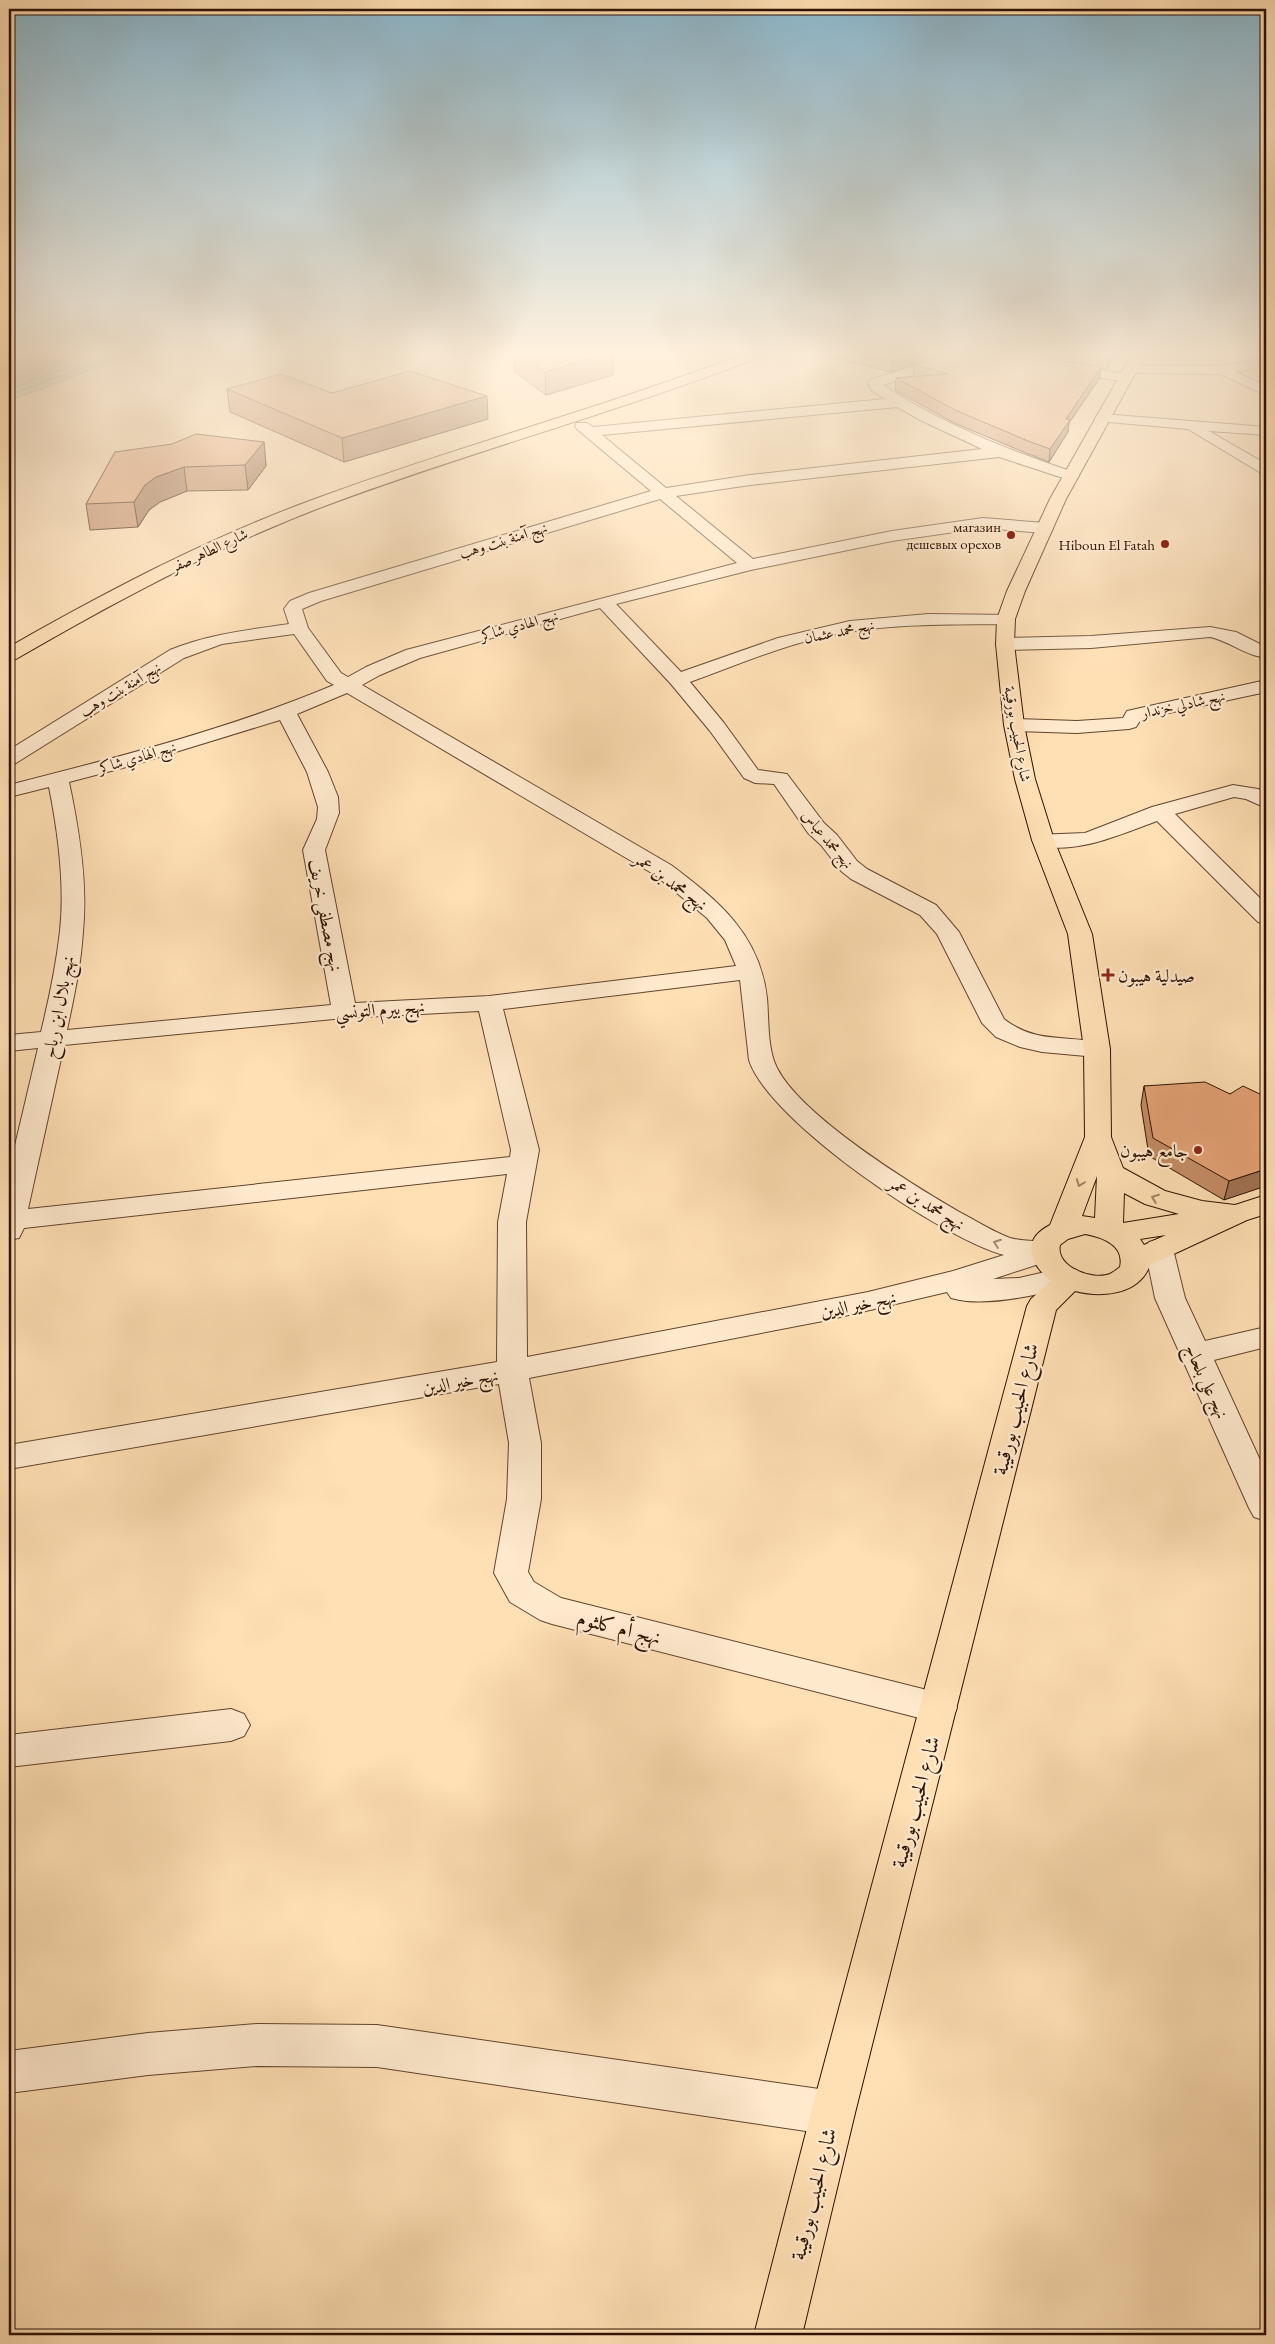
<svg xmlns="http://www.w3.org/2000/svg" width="1275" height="2344" font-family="'EB Garamond',Amiri,serif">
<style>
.water{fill:#a1bda9;stroke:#737965}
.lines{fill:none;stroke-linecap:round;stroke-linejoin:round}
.shore{stroke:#676854;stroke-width:1}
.minor-casing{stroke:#62452d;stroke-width:2}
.major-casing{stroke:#2d1200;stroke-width:2}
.minor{fill:#ffeace;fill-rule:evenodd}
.major{fill:#ffdfb4;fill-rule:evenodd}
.wall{fill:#c58c66;stroke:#2d1200}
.shaded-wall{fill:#a07253;stroke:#2d1200}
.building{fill:#e5a377;stroke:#2d1200}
.oneway{stroke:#a08363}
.oneway2{stroke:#a08971}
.poi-dot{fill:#8f2418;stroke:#ffeace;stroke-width:2}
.labels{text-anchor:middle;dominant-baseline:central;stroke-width:4.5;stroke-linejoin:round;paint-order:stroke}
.far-poi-label{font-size:15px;fill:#2d1200;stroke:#ffeace;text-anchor:end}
.far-street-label{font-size:15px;fill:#2d1200;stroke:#ffeace}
.street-label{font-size:18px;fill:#2d1200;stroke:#ffeace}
.poi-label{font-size:18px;fill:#2d1200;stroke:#ffeace;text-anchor:start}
.near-street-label{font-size:21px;fill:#2d1200;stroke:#ffeace}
</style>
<rect width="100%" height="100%" fill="#ffdfb4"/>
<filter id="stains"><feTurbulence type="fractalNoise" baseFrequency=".004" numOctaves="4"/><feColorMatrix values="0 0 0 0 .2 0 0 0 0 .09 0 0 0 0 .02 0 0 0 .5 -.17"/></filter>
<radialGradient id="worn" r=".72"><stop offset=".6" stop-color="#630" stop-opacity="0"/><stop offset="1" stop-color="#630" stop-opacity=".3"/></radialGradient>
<!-- water -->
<path class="water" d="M9,352h130l-130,49z"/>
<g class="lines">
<!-- shore -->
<path class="shore" d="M9,381l79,-29
M9,389l100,-37
M9,395l117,-43"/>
<!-- minor casing -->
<g class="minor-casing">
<path id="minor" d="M959,352h19l-2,3 -93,30c61,40 125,65 193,88l3,3 -3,3h-10l-67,-22 -249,28 -74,11 77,63 139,-28 91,-13 62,5 6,2 2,3 -2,3 -6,2 -62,-5 -91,13 -141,29 -135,34 65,68 97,-34 72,-17 78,-7 84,1 3,4 -3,4 -6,1c-59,1 -120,-1 -179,12 -47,10 -92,30 -137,46l34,41 34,47 29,4 37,49 13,12 20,26 10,8 69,36 23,27 45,87c33,26 65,15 102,25l4,5 -4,5 -9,3 -55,-5 -22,-5 -24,-10 -14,-14 -45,-89 -17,-19 -69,-36 -10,-8 -20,-26 -13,-12 -34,-49 -19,-1 -11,-5 -34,-47 -39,-47 -71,-76 -180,50 -40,17 -18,10 309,180c48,36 89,70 96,133 2,22 0,50 10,70 25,49 137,118 186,146 15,8 31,18 47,24 15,4 31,2 45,6l4,7 -5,8 -61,20 26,-1 48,-11 10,3 5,7 -5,7c-34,10 -92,24 -126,14l-4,-6 -124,29 -294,57 12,65v56l-13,73 6,10 27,16 378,95 13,4 5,11 -5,11 -13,4 -387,-99 -12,-4 -30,-18 -16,-29 13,-74 2,-56 -10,-59 -490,85v-24l488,-83 1,-140 9,-48 -483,54 -5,10 -10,2v-69l29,-123 -29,3v-16l32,-3c8,-33 15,-66 19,-101 5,-46 -2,-99 -11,-144l-40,10v-12c110,-28 220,-56 325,-100l-7,-4 -33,-47 -72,10 -38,14 -168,105 -7,2v-15l161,-100c39,-16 78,-20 119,-26l-5,-15 6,-8 19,-8 342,-102 -74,-62 -2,-3 2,-3h10l6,4 292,-28 -14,-9 -3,-7 2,-3zM897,407l23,13 62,29 -232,26 -84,13 -64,-53zM660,499l77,64 -331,87 -40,17 -18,10 -7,-4 -33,-45 -6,-19 19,-8zM347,693l308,182 52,43 18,22 11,26 -247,30 -134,7 -30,-153 14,-37 -1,-16 -10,-25 -31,-58zM280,720l27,52 11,35 -1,12 -14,31 28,155 -264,25c7,-33 14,-65 16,-99 5,-48 -4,-102 -14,-149l61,-16zM740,980l9,80c19,61 194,179 255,195l-51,16 -85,21 -341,65 -1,-135 13,-72 -36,-141zM479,1011l32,139 -1,7 -482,52 36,-164 280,-27z
M1266,358v8l-30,6 30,14v9l-46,-21 -88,-1 -7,-4 7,-4 90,1z
M1063,364l64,10 7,4 -7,4 -69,-11 -2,-3 2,-3z
M1102,414l164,13v8l-57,-4 57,33v11l-5,-2 -73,-44 -91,-8 -2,-3 2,-3z
M1210,627l26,5 30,15v10c-16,1 -37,-16 -56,-20l-119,11 -86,2 -7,-2 -2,-4 2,-4 7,-2 86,-2z
M1266,680v12l-125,27 -5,8 -7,2 -52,4 -63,-2 -7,-2 -3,-4 3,-4 7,-2 63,2 46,-3 4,-7z
M1233,785l25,4 8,4v15l-20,-9 -12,-2 -59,17 91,90v20l-8,-2 -101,-101c-39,14 -80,34 -122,24l-3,-5 3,-5 50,-2 67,-26z
M1159,1239l10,3 4,7 12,49 20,43 61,-14v20l-52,13 52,113v48l-12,-4 -5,-9 -94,-210 -10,-49 4,-7z
M231,1709l13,5 6,11 -6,11 -13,5 -222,26v-32z
M257,2024l120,1 456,66 15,7 7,15 -7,15 -15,7 -456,-68 -120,-1 -109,9 -139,18v-42l139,-18z"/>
</g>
<!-- major casing -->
<g class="major-casing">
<path id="major" d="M749,352h18l-2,3c-146,57 -297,97 -443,152 -107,41 -208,95 -306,152l-7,2v-14c97,-55 197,-108 303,-147 144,-53 293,-93 437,-148z
M1133,352h14l-81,147 -41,92 -10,28 -1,25 10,81 11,54 19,61 38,94 18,115 1,88 12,31 42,23 37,10 33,4 31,-10v19l-19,6 -97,45c-11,30 -48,33 -75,26l-19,19 -201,803 -53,222h-48l57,-222 216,-807 4,-7 20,-18c-22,-18 -30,-41 -1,-56l35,-88 -1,-88 -16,-115 -36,-94 -17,-61 -11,-54 -8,-81 1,-25 10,-28 43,-92zM1097,1176l-2,42 -13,-2zM1124,1193l21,11 34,10 -56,9zM1085,1234c17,3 40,11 35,33 -3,2 -6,5 -10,7 -17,7 -55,-7 -50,-29l8,-6zM1166,1235l-22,10 -4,-6z"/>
</g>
<!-- minor -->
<use href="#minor" class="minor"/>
<!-- major -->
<use href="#major" class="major"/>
</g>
<!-- wall -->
<path class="wall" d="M514,352h99v23l-67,20 -32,-24z
M811,352h143l-63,20z
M956,352h162l-11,17 -6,-1 -2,11 -30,44 -1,9 -19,30 -23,-9 -72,-30 -59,-33 1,-12 17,-1 1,-12z
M227,389l105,4 156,26 -144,43 -114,-50z
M264,442l2,24 -18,24 -61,1 -27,11 -11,8 -11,17 -48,3 -4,-26 29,-52z
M1144,1086l122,11 -42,103 -75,-44 -8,-51z"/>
<!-- shaded-wall -->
<path class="shaded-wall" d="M613,352v23l-67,20 -1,-23z
M924,352h30l-63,20 1,-10z
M1113,352h5l-11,17 1,-10z
M1101,367l-2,12 -30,44 -1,9 -19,30 1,-13 16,-30z
M487,396l1,23 -144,43 -2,-24z
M264,442l2,24 -18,24 -3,-25z
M184,467l3,24 -27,11 -11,8 -11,17 -4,-25 11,-17 11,-8z
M1266,1169v17l-42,14 5,-19z"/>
<!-- building -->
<path class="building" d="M518,352h95l-68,20z
M851,352h73l-32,10z
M956,352h48l97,15 -35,52 4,1 -20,29 -22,-8 -73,-31 -59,-32 53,-4 -35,-9z
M1062,352h51l-5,7z
M410,371l77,25 -145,42 -115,-49 54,-15 51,19z
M196,434l68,8 -19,23 -61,2 -28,10 -11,8 -11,17 -48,2 29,-52 57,-8z
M1205,1082l25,12 13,-8 23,11v72l-37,12 -76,-43 -9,-52z"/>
<!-- one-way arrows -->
<defs><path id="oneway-chevron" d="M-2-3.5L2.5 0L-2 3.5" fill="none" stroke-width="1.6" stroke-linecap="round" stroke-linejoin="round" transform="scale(1.25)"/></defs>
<g class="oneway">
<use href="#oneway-chevron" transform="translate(1080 1183) rotate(111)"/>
<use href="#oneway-chevron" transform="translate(1155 1198) rotate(-159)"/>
</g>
<use class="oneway2" href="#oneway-chevron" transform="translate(997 1243) rotate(-160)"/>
<!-- sky -->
<linearGradient id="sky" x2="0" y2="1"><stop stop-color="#8bb8cf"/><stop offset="0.52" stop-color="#fff1dd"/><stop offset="1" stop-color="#fff1dd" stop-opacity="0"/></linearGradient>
<rect width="1275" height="680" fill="url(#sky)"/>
<!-- markers -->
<g class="poi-dot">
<circle cx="1011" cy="535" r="5"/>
<circle cx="1165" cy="544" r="5"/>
<path d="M1105.5 967.5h5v5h5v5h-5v5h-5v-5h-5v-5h5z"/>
<circle cx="1198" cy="1150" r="5"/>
</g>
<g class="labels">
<!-- far-poi labels -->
<g class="far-poi-label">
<text x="1001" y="526">магазин<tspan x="1001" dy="17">дешевых орехов</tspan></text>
<text x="1155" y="544">Hiboun El Fatah</text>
</g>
<!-- far-street labels -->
<g class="far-street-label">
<text transform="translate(503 540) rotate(-17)">نهج آمنة بنت وهب</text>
<text transform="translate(209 550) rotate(-25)">شارع الطاهر صفر</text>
<text transform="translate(519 625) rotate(-15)">نهج الهادي شاكر</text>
<text transform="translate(839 631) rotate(-11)">نهج محمد عثمان</text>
<text transform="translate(120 689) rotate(-31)">نهج آمنة بنت وهب</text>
<text transform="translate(1183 704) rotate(-12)">نهج شادلي خزندار</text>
<text transform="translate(1018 734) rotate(80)">شارع الحبيب بورقيبة</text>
<text transform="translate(137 757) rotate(-16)">نهج الهادي شاكر</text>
<text transform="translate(828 839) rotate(50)">نهج محمد عباس</text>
</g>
<!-- street labels -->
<g class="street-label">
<text transform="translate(671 881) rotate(36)">نهج محمد بن عمر</text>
<text transform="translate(326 915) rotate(79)">نهج مصطفى خريف</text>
<text transform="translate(58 1007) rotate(-79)">نهج بلال ابن رباح</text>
<text transform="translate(380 1009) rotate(-4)">نهج بيرم التونسي</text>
<text transform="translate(927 1203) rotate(32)">نهج محمد بن عمر</text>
<text transform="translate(858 1304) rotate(-11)">نهج خير الدين</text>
<text transform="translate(460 1381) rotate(-10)">نهج خير الدين</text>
<text transform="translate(1207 1381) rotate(65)">نهج علي بلحاج</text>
</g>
<!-- poi labels -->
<g class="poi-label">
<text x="1118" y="975">صيدلية هيبون</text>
<text x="1188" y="1150" text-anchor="end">جامع هيبون</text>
</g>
<!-- near-street labels -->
<g class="near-street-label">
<text transform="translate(1015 1409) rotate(-76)">شارع الحبيب بورقيبة</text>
<text transform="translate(619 1627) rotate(14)">نهج أم كلثوم</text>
<text transform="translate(915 1802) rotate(-75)">شارع الحبيب بورقيبة</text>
<text transform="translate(813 2194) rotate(-76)">شارع الحبيب بورقيبة</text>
</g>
</g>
<!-- margin -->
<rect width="1275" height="2344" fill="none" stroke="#ffdfb4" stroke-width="30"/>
<rect x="10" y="10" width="1255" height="2324" fill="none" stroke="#2d1200" stroke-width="2.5"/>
<rect x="15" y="15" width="1245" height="2314" fill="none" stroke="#2d1200"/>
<rect width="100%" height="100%" filter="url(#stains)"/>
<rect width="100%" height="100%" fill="url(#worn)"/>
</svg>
